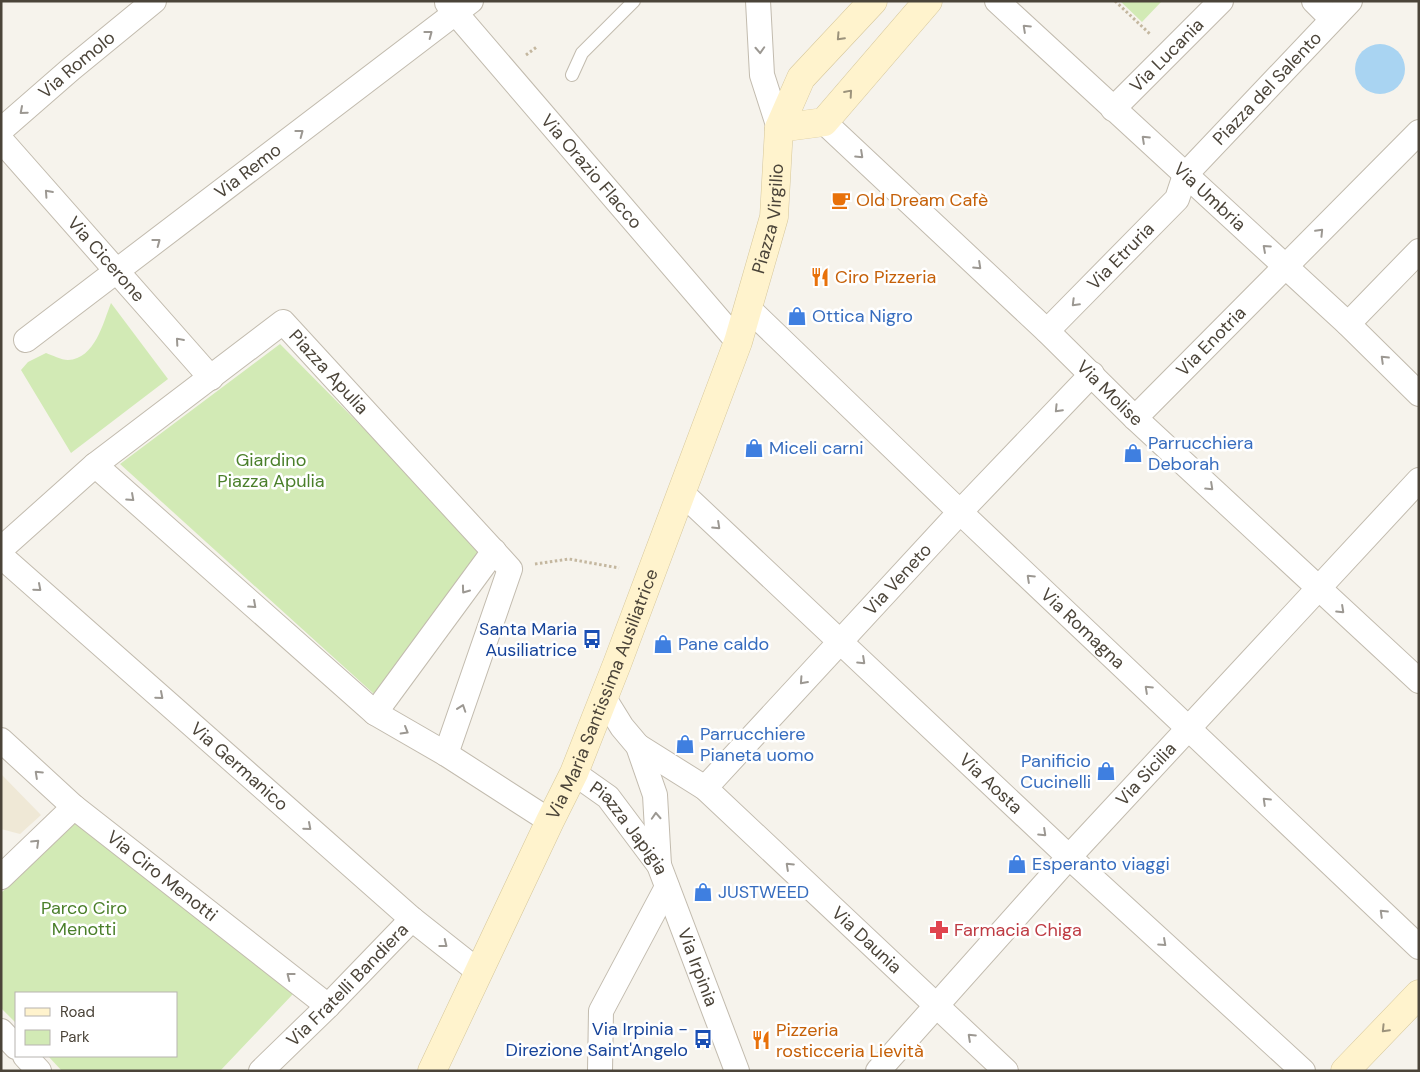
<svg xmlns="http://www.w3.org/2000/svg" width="1420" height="1072" font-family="'DM Sans',sans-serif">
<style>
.education{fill:#efe8d6}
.green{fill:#d2eab5}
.water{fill:#a9d4f2}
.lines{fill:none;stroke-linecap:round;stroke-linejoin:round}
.lane-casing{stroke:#c2bbae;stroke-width:14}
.street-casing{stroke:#c2bbae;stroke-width:26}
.secondary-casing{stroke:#d6c79b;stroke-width:29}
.path{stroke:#c4b79f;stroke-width:3;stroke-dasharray:2.5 2.5;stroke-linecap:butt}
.lane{stroke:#fff;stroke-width:12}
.street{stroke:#fff;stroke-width:24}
.secondary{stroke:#fff3cd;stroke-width:28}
.oneway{stroke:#9c9892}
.oneway2{stroke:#9c937c}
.labels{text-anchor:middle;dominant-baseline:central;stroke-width:5;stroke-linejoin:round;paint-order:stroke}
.street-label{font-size:18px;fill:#4b4439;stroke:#fff}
.food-label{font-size:18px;fill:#c56008;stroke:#fff;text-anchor:start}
.shop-label{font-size:18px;fill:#366cbe;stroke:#fff;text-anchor:start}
.park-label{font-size:18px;fill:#4a7f2a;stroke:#fff}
.transit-label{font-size:18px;fill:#164399;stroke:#fff;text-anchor:end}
.health-label{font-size:18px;fill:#be3a42;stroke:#fff;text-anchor:start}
</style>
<rect width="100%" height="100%" fill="#f6f3ec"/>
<!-- education -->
<path class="education" d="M1,774l40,41 -21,19 -19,-5z"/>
<!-- green -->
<path class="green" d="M1120,1h42l-20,21z
M111,303l57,76 -97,74 -50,-83 7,-8 18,-9c6,2 15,7 22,7 27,-1 35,-37 43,-57z
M280,344l205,207 -111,143 -254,-230z
M81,818l212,176 -73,77h-158l-14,-15h128v-63h-160v30l-15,-15v-115z"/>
<!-- water -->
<path class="water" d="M1355 69a25 25 0 1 1 50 0a25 25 0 1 1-50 0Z"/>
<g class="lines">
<!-- lane casing -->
<g class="lane-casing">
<path id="lane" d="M572,75l10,-22 52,-52"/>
</g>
<!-- street casing -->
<g class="street-casing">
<g id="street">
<path d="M758,1l4,74 17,53"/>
<path id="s1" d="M997,1l351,323 71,70"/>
<path d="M1314,1l18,18"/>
<path id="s2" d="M447,3l291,339"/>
<path id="s3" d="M1113,109l108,-108"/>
<path id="s4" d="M824,122l223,209 88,87 284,263"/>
<path id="s5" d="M1,130l70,-61 83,-68"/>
<path id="s6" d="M1,140l210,238"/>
<path id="s7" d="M749,309l211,203 459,435"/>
<path d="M1348,324l71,-73"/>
<path id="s8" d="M1047,331l130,-132 8,-24 165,-174"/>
<path id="s9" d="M26,340l445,-339"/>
<path id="s10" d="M1135,418l284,-286"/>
<path d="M95,465l280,248 71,41 104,67"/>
<path id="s11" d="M682,493l387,364 234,214"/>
<path id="s12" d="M1,549l94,-84 188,-143 227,247 -64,185"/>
<path id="s13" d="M1,556l411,363 67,53"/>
<path d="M604,698l18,29 16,19 17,49 4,70"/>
<path d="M375,713l119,-162"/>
<path id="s14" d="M1,740l73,67 254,199"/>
<path id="s15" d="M638,746l67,42 301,283"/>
<path id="s16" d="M574,773l34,24 51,68 78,206"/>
<path id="s17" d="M705,788l255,-276 132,-138"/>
<path d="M1,877l73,-70"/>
<path d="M1,1031l15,16"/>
<path d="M25,1056l14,15"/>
<path id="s18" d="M261,1071l67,-65 84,-87"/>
<path d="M600,1071l1,-60 66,-124"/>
<path id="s19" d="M878,1071l191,-214 350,-377"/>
</g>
</g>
<!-- secondary casing -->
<g class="secondary-casing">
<g id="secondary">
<path d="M779,128l45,-6 104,-121"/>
<path id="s20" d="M432,1071l118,-250 24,-48 43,-109 121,-322 36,-125 5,-89 22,-50 72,-77"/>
<path d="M1345,1071l74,-77"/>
</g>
</g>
<!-- path -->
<path class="path" d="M1115,1l36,34
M526,55l12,-9
M535,564l34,-5 50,9"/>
<!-- lane -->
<use href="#lane" class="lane"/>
<!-- street -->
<use href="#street" class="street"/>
<!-- secondary -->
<use href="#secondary" class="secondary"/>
</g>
<!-- one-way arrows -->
<defs><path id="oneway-chevron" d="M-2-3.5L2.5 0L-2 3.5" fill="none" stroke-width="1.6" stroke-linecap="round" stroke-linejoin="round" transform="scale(1.25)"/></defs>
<g class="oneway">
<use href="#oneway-chevron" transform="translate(1026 28) rotate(-137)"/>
<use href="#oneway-chevron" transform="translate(429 34) rotate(-37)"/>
<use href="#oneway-chevron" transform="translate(760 50) rotate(87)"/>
<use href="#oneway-chevron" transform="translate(23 111) rotate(139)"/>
<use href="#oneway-chevron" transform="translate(300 133) rotate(-37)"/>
<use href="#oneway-chevron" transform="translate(1145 139) rotate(-137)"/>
<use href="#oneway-chevron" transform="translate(860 155) rotate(43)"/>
<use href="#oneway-chevron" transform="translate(48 193) rotate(-132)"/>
<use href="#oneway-chevron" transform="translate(1320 232) rotate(-46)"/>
<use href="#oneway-chevron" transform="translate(157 242) rotate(-37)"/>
<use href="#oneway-chevron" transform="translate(1266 248) rotate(-138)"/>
<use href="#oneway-chevron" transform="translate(978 266) rotate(43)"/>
<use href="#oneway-chevron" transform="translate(1075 303) rotate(135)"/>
<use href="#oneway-chevron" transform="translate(179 341) rotate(-131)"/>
<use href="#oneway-chevron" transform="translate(1384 359) rotate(-136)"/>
<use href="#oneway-chevron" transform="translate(1058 409) rotate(134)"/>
<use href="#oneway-chevron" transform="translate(1210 487) rotate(43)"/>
<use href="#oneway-chevron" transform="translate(131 498) rotate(42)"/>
<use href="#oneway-chevron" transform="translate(717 526) rotate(43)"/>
<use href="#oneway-chevron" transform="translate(1030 578) rotate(-137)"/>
<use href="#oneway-chevron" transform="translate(38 588) rotate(41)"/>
<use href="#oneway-chevron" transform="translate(465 590) rotate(126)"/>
<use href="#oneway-chevron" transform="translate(253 605) rotate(42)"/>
<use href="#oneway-chevron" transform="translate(1341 610) rotate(43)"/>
<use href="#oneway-chevron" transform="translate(862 661) rotate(43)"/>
<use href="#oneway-chevron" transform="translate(803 681) rotate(132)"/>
<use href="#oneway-chevron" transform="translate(1148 689) rotate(-137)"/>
<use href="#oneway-chevron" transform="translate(160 696) rotate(41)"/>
<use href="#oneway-chevron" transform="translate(462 708) rotate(-71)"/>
<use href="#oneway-chevron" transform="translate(405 731) rotate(30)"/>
<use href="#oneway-chevron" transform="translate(38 774) rotate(-137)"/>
<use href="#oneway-chevron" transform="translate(1266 801) rotate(-136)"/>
<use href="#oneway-chevron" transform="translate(656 816) rotate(-93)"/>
<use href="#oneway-chevron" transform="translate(308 827) rotate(41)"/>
<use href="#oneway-chevron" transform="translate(1043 833) rotate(43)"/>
<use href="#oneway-chevron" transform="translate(36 843) rotate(-44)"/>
<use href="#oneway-chevron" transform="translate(789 866) rotate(-137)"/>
<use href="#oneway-chevron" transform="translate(1383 913) rotate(-136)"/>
<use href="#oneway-chevron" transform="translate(1163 943) rotate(42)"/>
<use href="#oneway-chevron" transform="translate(444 944) rotate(38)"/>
<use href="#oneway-chevron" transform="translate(290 976) rotate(-142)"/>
<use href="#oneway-chevron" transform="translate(971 1037) rotate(-137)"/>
</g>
<g class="oneway2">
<use href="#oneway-chevron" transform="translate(840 37) rotate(133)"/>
<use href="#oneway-chevron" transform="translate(849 93) rotate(-49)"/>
<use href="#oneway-chevron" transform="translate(1385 1029) rotate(134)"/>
</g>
<!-- icons -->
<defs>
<g id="cafe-bare" transform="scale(1.5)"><path d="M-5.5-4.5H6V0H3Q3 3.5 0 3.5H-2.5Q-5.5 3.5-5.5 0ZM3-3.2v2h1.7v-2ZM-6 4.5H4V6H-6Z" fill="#e8710a" stroke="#fff" stroke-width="2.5" paint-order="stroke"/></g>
<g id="restaurant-bare" transform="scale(1.5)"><path d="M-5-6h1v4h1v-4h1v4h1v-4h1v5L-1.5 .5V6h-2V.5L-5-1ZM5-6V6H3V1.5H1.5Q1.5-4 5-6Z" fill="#e8710a" stroke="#fff" stroke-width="2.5" paint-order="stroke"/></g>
<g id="shop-bare" transform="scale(1.5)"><path d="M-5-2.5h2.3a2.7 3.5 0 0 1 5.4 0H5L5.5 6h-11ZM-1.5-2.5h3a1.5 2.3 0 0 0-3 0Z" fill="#3f7fe0" stroke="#fff" stroke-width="2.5" paint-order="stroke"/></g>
<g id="bus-bare" transform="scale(1.5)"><path d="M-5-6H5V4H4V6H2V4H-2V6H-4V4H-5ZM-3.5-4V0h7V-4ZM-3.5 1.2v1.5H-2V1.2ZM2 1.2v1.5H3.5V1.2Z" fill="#1a4fb4" stroke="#fff" stroke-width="2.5" paint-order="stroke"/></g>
<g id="pharmacy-bare" transform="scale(1.5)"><path d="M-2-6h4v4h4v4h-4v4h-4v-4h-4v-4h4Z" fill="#e0444e" stroke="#fff" stroke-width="2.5" paint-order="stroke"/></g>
</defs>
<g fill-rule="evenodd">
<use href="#cafe-bare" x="841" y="200"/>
<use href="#restaurant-bare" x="820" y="277"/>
<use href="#shop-bare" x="797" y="316"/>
<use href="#shop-bare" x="754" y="448"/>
<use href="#shop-bare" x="1133" y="453"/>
<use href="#bus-bare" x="592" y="639"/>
<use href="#shop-bare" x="663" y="644"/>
<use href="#shop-bare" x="685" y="744"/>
<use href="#shop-bare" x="1106" y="771"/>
<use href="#shop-bare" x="1017" y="864"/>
<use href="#shop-bare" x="703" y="892"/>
<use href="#pharmacy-bare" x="939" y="930"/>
<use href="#bus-bare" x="703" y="1039"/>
<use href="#restaurant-bare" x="761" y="1040"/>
</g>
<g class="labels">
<!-- street labels -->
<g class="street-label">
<text stroke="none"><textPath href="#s3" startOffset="76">Via Lucania</textPath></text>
<text stroke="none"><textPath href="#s5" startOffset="100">Via Romolo</textPath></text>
<text stroke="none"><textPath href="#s8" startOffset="330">Piazza del Salento</textPath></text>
<text stroke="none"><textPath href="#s9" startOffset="279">Via Remo</textPath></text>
<text stroke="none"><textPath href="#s2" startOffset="222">Via Orazio Flacco</textPath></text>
<text stroke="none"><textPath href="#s1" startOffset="289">Via Umbria</textPath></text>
<text stroke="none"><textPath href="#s20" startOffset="919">Piazza Virgilio</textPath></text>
<text stroke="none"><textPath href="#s8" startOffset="105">Via Etruria</textPath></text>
<text stroke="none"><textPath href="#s6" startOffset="159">Via Cicerone</textPath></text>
<text stroke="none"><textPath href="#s10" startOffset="108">Via Enotria</textPath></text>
<text stroke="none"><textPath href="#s12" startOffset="430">Piazza Apulia</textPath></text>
<text stroke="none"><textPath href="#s4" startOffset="394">Via Molise</textPath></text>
<text stroke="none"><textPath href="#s17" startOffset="284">Via Veneto</textPath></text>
<text stroke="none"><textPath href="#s7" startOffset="462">Via Romagna</textPath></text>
<text stroke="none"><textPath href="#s20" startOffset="414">Via Maria Santissima Ausiliatrice</textPath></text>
<text stroke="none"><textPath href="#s13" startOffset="318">Via Germanico</textPath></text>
<text stroke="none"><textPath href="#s19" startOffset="400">Via Sicilia</textPath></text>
<text stroke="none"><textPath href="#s11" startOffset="424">Via Aosta</textPath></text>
<text stroke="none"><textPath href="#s16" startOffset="79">Piazza Japigia</textPath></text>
<text stroke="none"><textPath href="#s14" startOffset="211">Via Ciro Menotti</textPath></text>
<text stroke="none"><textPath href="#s15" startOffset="301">Via Daunia</textPath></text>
<text stroke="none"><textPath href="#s16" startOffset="236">Via Irpinia</textPath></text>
<text stroke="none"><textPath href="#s18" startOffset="122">Via Fratelli Bandiera</textPath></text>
</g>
<!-- food labels -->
<g class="food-label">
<text x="856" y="200">Old Dream Cafè</text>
<text x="835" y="277">Ciro Pizzeria</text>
<text x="776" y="1030">Pizzeria<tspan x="776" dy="21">rosticceria Lievità</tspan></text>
</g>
<!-- shop labels -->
<g class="shop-label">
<text x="812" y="316">Ottica Nigro</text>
<text x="1148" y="443">Parrucchiera<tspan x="1148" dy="21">Deborah</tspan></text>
<text x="769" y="448">Miceli carni</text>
<text x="678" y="644">Pane caldo</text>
<text x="700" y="734">Parrucchiere<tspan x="700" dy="21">Pianeta uomo</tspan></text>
<text x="1091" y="761" text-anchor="end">Panificio<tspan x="1091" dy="21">Cucinelli</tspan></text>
<text x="1032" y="864">Esperanto viaggi</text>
<text x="718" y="892">JUSTWEED</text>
</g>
<!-- park labels -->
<g class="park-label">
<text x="271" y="460">Giardino<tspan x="271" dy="21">Piazza Apulia</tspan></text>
<text x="84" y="908">Parco Ciro<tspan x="84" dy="21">Menotti</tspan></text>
</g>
<!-- transit labels -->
<g class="transit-label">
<text x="577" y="629">Santa Maria<tspan x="577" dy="21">Ausiliatrice</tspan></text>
<text x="688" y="1029">Via Irpinia -<tspan x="688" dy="21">Direzione Saint'Angelo</tspan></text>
</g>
<!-- health labels -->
<g class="health-label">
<text x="954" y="930">Farmacia Chiga</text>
</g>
</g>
<!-- border -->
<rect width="1420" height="1072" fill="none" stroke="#4b4439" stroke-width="5"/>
<!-- legend -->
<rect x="15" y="992" width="162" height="65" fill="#ffffff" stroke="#b7b4b0"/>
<rect x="25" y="1008" width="25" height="8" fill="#fff3cd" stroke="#b7b4b0"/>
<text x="60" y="1017" font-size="15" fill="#4b4439">Road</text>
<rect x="25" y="1030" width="25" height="15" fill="#d2eab5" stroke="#b7b4b0"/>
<text x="60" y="1042" font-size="15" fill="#4b4439">Park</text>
</svg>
